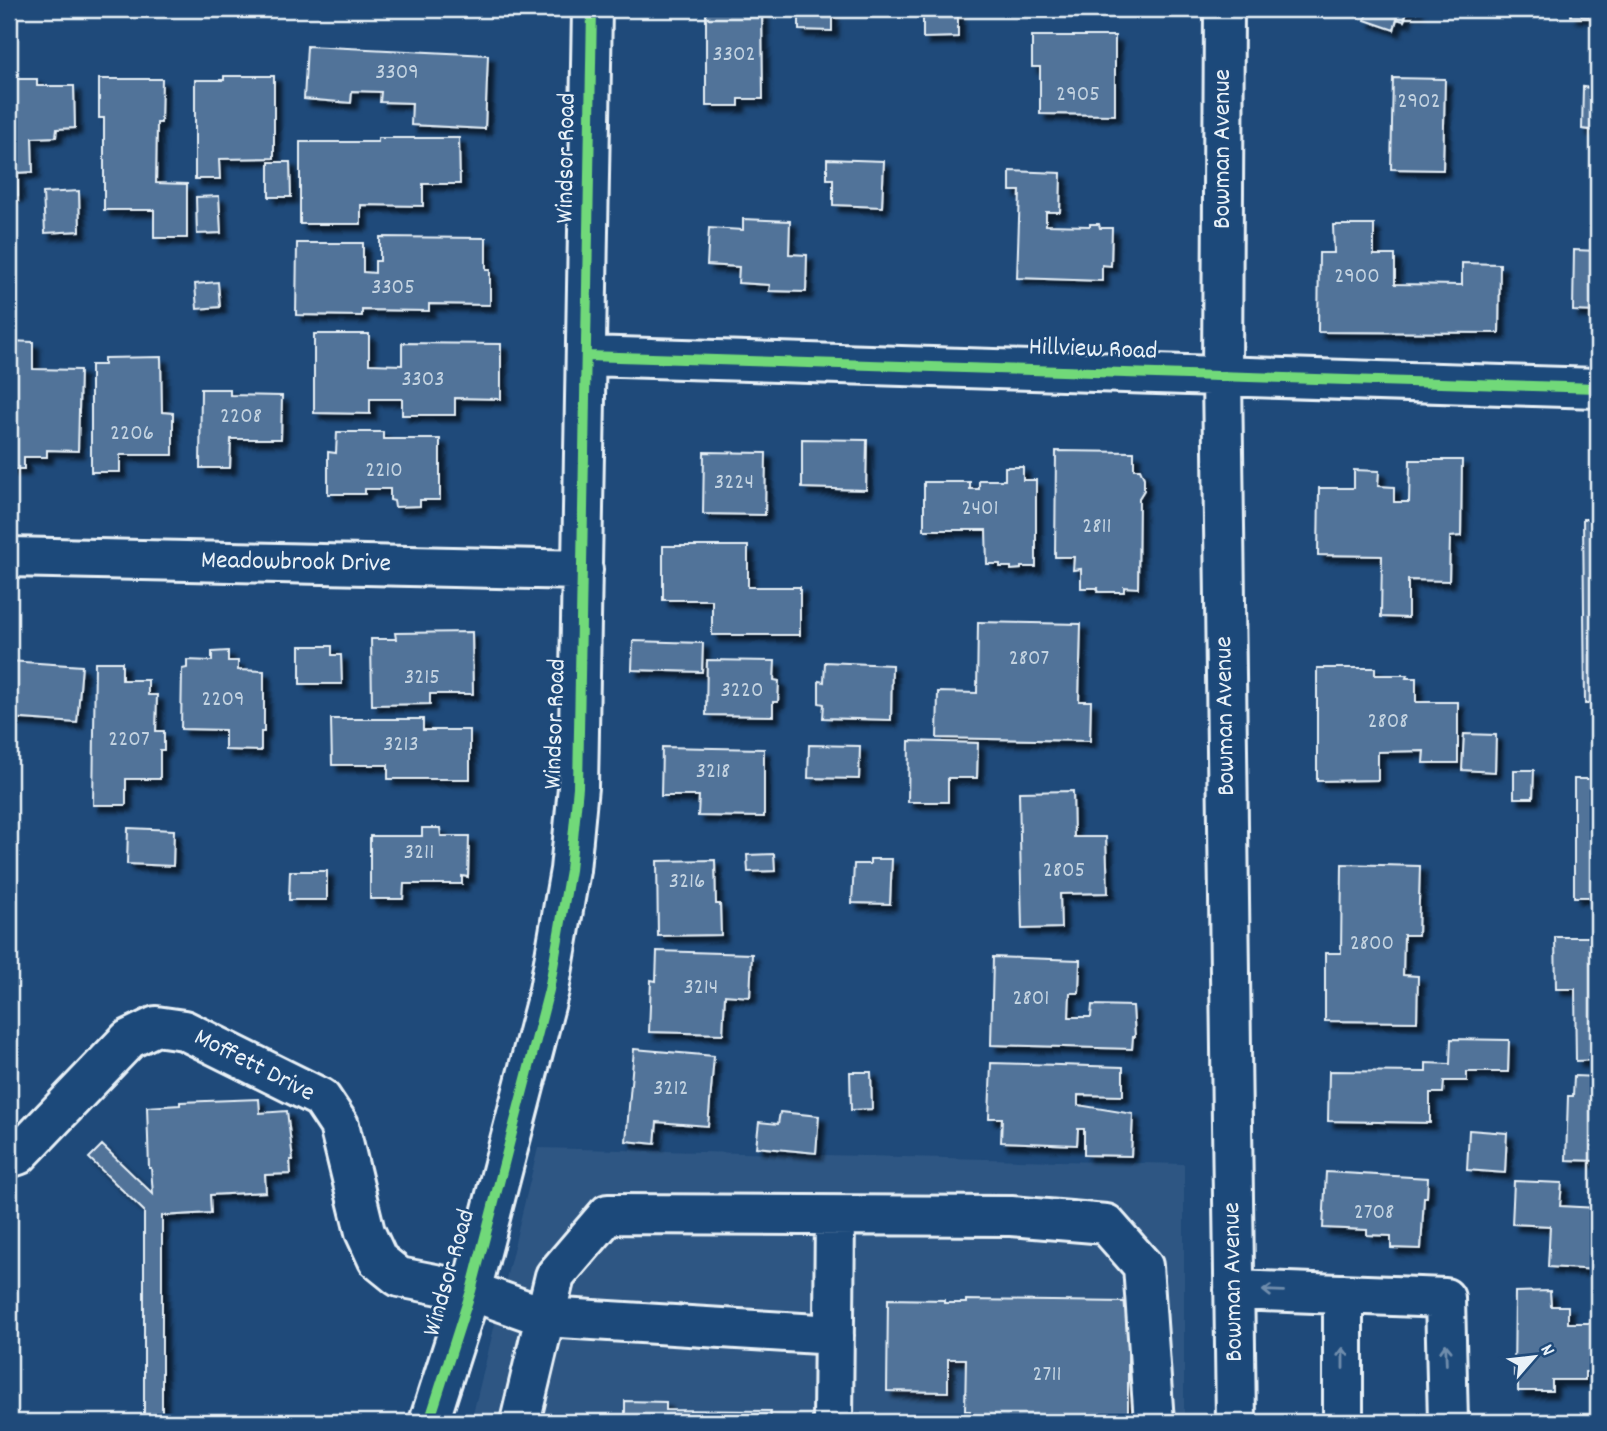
<svg xmlns="http://www.w3.org/2000/svg" width="1607" height="1431" font-family="Dekko,sans-serif">
<style>
.built{fill:#2e5683}
.building{fill:#517399;stroke:#e8f1f8;stroke-width:2;filter:url(#shadow)}
.lines{fill:none;stroke-linecap:round;stroke-linejoin:round}
.minor-casing{stroke:#e8f1f8;stroke-width:44}
.minor{stroke:#1f4a7a;stroke-width:38}
.cycleway-casing{stroke:#1f4a7a;stroke-width:15}
.cycleway{stroke:#71d979;stroke-width:10}
.oneway{stroke:#6f8dac}
.labels{text-anchor:middle;dominant-baseline:central;stroke-width:5;stroke-linejoin:round;paint-order:stroke}
.number-label{font-size:23px;fill:#c2d2e0}
.street-label{font-size:26px;fill:#e8f1f8;stroke:#1f4a7a}
</style>
<defs>
<filter id="shadow"><feDropShadow dx="6" dy="6" stdDeviation="2" flood-color="#0009"/></filter>
</defs>
<rect width="100%" height="100%" fill="#1f4a7a"/>
<filter id="ink" filterUnits="userSpaceOnUse"><feTurbulence type="fractalNoise" baseFrequency=".0143" numOctaves="2"/><feDisplacementMap in="SourceGraphic" scale="14" xChannelSelector="R" yChannelSelector="G"/><feConvolveMatrix kernelMatrix="1 2 1 2 8 2 1 2 1" color-interpolation-filters="sRGB"/></filter>
<g filter="url(#ink)">
<!-- built -->
<path class="built" d="M538,1148l646,16v258h-713z"/>
<!-- building -->
<path class="building" d="M706,9h56l1,90h-24v7h-33z
M799,9h33v22l-33,-1z
M923,9h35v28l-35,1z
M1368,9h49l-1,3 -8,-3 -4,12 -7,-2 -3,11 -29,-10z
M1571,9h27v8l-27,-1z
M1032,36h83v79l-75,-1v-47h-8z
M307,46l181,9 -3,74 -74,-4 1,-22 -32,-1 1,-10 -29,-1 -1,12 -47,-4z
M224,76h50v82l-55,1 1,20h-25v-99h29z
M1393,78l52,1 -2,91 -52,-1z
M9,79h28v7h37l1,42 -18,1 -1,8 -24,1 1,34 -16,1 1,22 -9,1z
M99,79h63l-1,44h-4l-1,60 31,1v54h-33v-28h-50v-92h-5z
M1591,85h7v46l-16,-2 1,-42 8,1z
M378,138h81l1,46h-37v22l-62,-1v19h-61v-82h78z
M827,159l57,2 -2,46 -49,-2v-26h-6z
M269,162h21l1,35h-22z
M1010,171l51,2 -1,39h-14v13l44,1v-2h9l1,4h12l-1,38 -9,-1v16l-85,-3 3,-87h-10z
M79,191l1,40 -35,2 -2,-40z
M219,196l2,37 -24,1 -1,-37z
M743,219l47,2 -1,33 18,1 -1,37 -37,-1 1,-6 -32,-2 1,-16 -32,-2 2,-37 34,2z
M1333,225h41v30h21v29l67,1v-22l38,1 -1,69 -181,-1 1,-79h15z
M380,237l106,1v32h4v35l-61,-1v7l-67,-1v6l-66,-1 1,-72h66v29l12,1v-12h5z
M1574,250l24,1v61l-25,-1z
M218,282l2,25 -23,2 -2,-25z
M314,334h55v30l33,1v-22l99,1v55l-46,-1v17h-53v-16h-32v15l-56,-1z
M9,341l24,1v27l47,1 -2,81 -31,-1v7h-23v12h-15z
M161,357l1,55 11,1v42h-53v17h-29v-107h13v-7z
M201,389h29v6l52,1 -1,43h-50l-1,29h-30z
M337,432h46v7h57v61h-20v6l-25,1 -1,-6 -4,-1v-11h-25v5h-37v-42l8,1z
M802,439l65,1 -1,50 -64,-2z
M1056,451l78,1v17h6l4,9v12l-5,8 -1,90 -14,-1v5h-27l1,-4h-17v-19l-8,1 1,-13h-19z
M704,452l62,1 -1,62 -62,-1z
M1410,460h52l-1,76 -11,1 -1,44 -41,-1v38l-27,-1 1,-61 -64,-1 1,-67h35v-18l25,1 -1,15 16,1v15h15z
M1005,467h18v13h13v87h-15v2l-10,1v-3h-11v-3h-13l-1,-34h-62v-48h46v7h9v-9h26z
M1583,519h15v185h-13z
M663,546h85v41h52v48h-88v-35h-49z
M978,622l103,2 -2,77h12l-1,40 -153,-3 1,-46 39,1z
M472,632l1,62h-43v10l-58,1 -1,-66h25l-1,-6z
M633,641l70,2 -1,29 -70,-2z
M300,646h32v9h9l1,29h-42z
M228,651v10h10v9l26,1v61h-3v19l-36,-1v-20l-44,-1 1,-60 5,-1v-8l25,1v-9z
M707,660l68,1 -1,19 5,1 -1,21h-5v14l-67,-1z
M9,661l73,5 -5,57 -68,-5z
M95,662h27v18h26v15h9l-1,36h8v19h-4v29h-34v26h-33z
M825,662l67,3 -1,55 -68,-2 1,-14 -5,-1v-22l5,1z
M1317,668h58v7h32l-1,3h10v24h42v61h-35l1,-12 -46,1v28l-61,1z
M331,719h92v11h47v49h-82v-14h-56z
M1464,734l32,1 -1,37 -33,-2z
M909,741l69,2 -1,35h-29v24h-40z
M809,745l51,1 -1,33 -51,-1z
M662,747l102,2v68l-66,-1 1,-20h-38z
M1514,770h20l-1,28h-19z
M1574,779h24v118h-24z
M1073,791l1,46h32l2,56 -48,1 1,34 -39,1 -3,-137z
M128,828l46,2 -1,36 -46,-2z
M422,828h18l1,8h28l-1,41 -6,-1v8h-58l-1,15h-33v-63h52z
M774,854l1,17 -27,1 -1,-17z
M870,859h22l-2,45 -38,-1 2,-39h16z
M715,860l1,44h4l1,31 -63,1 -1,-75z
M1342,864l78,2 -2,69h-14l-1,40 15,1 -1,46 -92,-1v-68h16z
M290,871h37v29h-38z
M1555,937h43v123l-22,1 -1,-72h-19z
M657,951l95,3 -2,43 -25,-2 -2,39 -74,-2 2,-52 5,1z
M993,957l87,3 -1,33h-9l-1,24h22l1,-12 41,1 2,31h-2l-1,12 -141,-4z
M1451,1039l58,1 -1,32h-41v9h-23l-1,12h-13v30l-102,-2 1,-50 97,1v-9l24,1z
M634,1049l80,7 -6,70 -51,-4 -2,22 -29,-3z
M991,1063l132,4v29l-45,-1v10l55,9 -2,42 -47,-1v-26h-6l-1,16 -76,-3 1,-24h-13z
M850,1072h21l1,37 -21,1z
M1574,1076l24,1v84l-32,-1 2,-64h5z
M259,1099l1,14 27,-2 6,49h-3l1,14 -26,1 1,17 -56,3 1,18 -49,3v206h-117l99,-3v-208l-55,-53 13,-13 51,49 -2,-26h-2l-2,-61 33,-2v-3z
M780,1112l39,4 -3,37 -60,-6 3,-25 19,2z
M1469,1130l38,3 -2,40 -38,-3z
M1326,1172l102,6 -1,19h-3l-3,52 -30,-1v-12l-24,-1v-5l-44,-2z
M1514,1181l48,2 -2,23 38,2v62l-50,-3 2,-41 -38,-2z
M1550,1291l1,15h17v17h30v48l-13,1v8h-33v11h-34v-15h-4l1,-84z
M888,1299l56,1v3h22v-3l162,2v120h-158v-11h-5l1,-52h-18v33l-61,-1z
M625,1401l41,1v8l105,1 -1,11h-145z"/>
<g class="lines">
<!-- minor casing -->
<g class="minor-casing">
<path id="minor" d="M1224,9l-2,367 14,1046
M587,356l1011,32
M9,557l574,13
M9,1158l9,-3 111,-116 27,-13 28,4 137,68 18,27 26,107 13,28 21,17 72,14 74,26 10,-41 53,-62 403,2 95,8 37,42 11,156
M1234,1290l211,8 3,124
M429,1422l42,-131 78,-301 21,-120 8,-83 14,-778
M520,1422l25,-105 289,18
M833,1422l2,-206
M1343,1422v-128"/>
</g>
<!-- minor -->
<use href="#minor" class="minor"/>
<!-- cycleway casing -->
<g class="cycleway-casing">
<path id="cycleway" d="M587,356l1011,32
M429,1422l42,-131 78,-301 21,-120 8,-83 14,-778"/>
</g>
<!-- cycleway -->
<use href="#cycleway" class="cycleway"/>
</g>
<!-- one-way arrows -->
<defs><path id="oneway-shaft" d="M-6 0H5M1.5-3L5.5 0L1.5 3" fill="none" stroke-width="1.6" stroke-linecap="round" stroke-linejoin="round" transform="scale(1.75)"/></defs>
<g class="oneway">
<use href="#oneway-shaft" transform="translate(1273 1291) rotate(-178)"/>
<use href="#oneway-shaft" transform="translate(1446 1354) rotate(-92)"/>
<use href="#oneway-shaft" transform="translate(1343 1358) rotate(-90)"/>
</g>
</g>
<g class="labels">
<!-- number labels -->
<g class="number-label">
<text x="734" y="55">3302</text>
<text x="397" y="73">3309</text>
<text x="1078" y="95">2905</text>
<text x="1419" y="102">2902</text>
<text x="1357" y="277">2900</text>
<text x="393" y="288">3305</text>
<text x="423" y="380">3303</text>
<text x="241" y="417">2208</text>
<text x="132" y="434">2206</text>
<text x="384" y="471">2210</text>
<text x="734" y="483">3224</text>
<text x="980" y="509">2401</text>
<text x="1097" y="527">2811</text>
<text x="1029" y="659">2807</text>
<text x="422" y="678">3215</text>
<text x="742" y="691">3220</text>
<text x="223" y="700">2209</text>
<text x="1388" y="722">2808</text>
<text x="129" y="740">2207</text>
<text x="401" y="745">3213</text>
<text x="713" y="772">3218</text>
<text x="419" y="853">3211</text>
<text x="1064" y="871">2805</text>
<text x="687" y="882">3216</text>
<text x="1372" y="944">2800</text>
<text x="701" y="988">3214</text>
<text x="1031" y="999">2801</text>
<text x="671" y="1089">3212</text>
<text x="1374" y="1213">2708</text>
<text x="1047" y="1375">2711</text>
</g>
<!-- street labels -->
<g class="street-label">
<text transform="translate(1223 149) rotate(-90)">Bowman Avenue</text>
<text transform="translate(567 158) rotate(-89)">Windsor Road</text>
<text transform="translate(1093 350) rotate(2)">Hillview Road</text>
<text transform="translate(296 563) rotate(1)">Meadowbrook Drive</text>
<text transform="translate(1226 716) rotate(-91)">Bowman Avenue</text>
<text transform="translate(556 724) rotate(-88)">Windsor Road</text>
<text transform="translate(254 1066) rotate(27)">Moffett Drive</text>
<text transform="translate(450 1273) rotate(-74)">Windsor Road</text>
<text transform="translate(1234 1282) rotate(-91)">Bowman Avenue</text>
</g>
</g>
<!-- margin -->
<rect width="1607" height="1431" fill="none" stroke="#1f4a7a" stroke-width="35"/>
<rect x="18" y="18" width="1572" height="1396" fill="none" stroke="#e8f1f8" stroke-width="2.5" filter="url(#ink)"/>
<!-- north arrow -->
<g transform="translate(1534 1357) rotate(62)" stroke="#1f4a7a" stroke-width="5" paint-order="stroke">
<path d="M0-5L12 26L0 18L-12 26Z" fill="#e8f1f8"/>
<text y="-10" font-size="19" font-weight="bold" text-anchor="middle" fill="#e8f1f8">N</text>
</g>
</svg>
